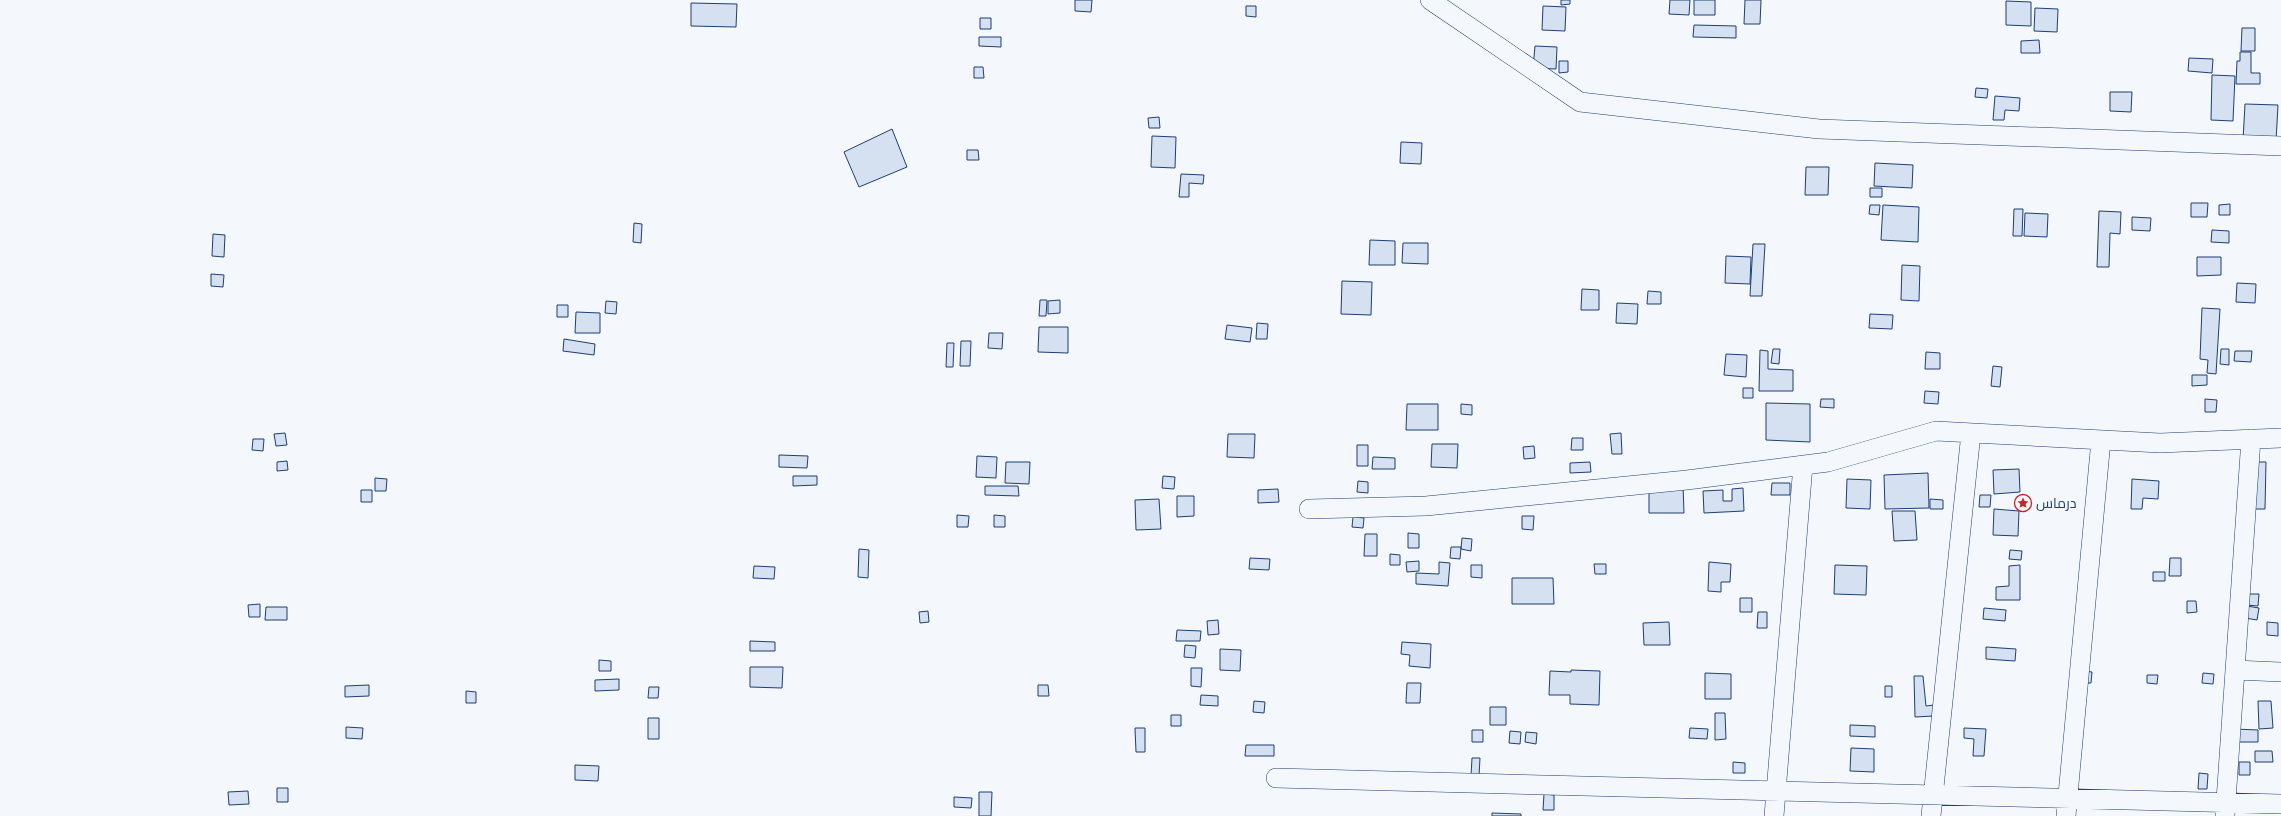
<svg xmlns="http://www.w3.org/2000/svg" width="2281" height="816" font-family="Jost,Cairo,sans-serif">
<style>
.building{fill:#d5e0f0;stroke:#1d3f73}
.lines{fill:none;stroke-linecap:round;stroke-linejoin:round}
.minor-casing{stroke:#1d3f73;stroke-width:20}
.minor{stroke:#f4f7fb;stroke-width:19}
.labels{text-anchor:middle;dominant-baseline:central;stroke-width:3;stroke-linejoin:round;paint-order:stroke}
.poi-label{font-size:14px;fill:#1d3f73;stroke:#f4f7fb;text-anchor:start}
</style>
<rect width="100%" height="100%" fill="#f4f7fb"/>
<!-- building -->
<path class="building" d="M1075,0h17l-1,12 -16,-1z
M1561,0h9v4l-9,1z
M1670,0h20l-1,15 -20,-1z
M1694,0h21v15h-21z
M1745,0h16l-1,24h-16z
M2006,1l25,1v24l-25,-1z
M691,3l46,1 -1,23 -45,-1z
M1246,6h10v11l-10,-1z
M1543,6l23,1 -1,24 -23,-1z
M2035,8l23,1 -1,23 -23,-1z
M980,18h11v11h-11z
M1694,25l42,1v12l-43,-1z
M2242,28h13v23h-14z
M979,37h22v10l-22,-1z
M2039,40l1,13h-19v-12z
M1535,46l22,1 -1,22 -23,-1z
M2240,52h11v21h9v11h-24l1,-23h3z
M2189,58l24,1 -1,14 -24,-2z
M1559,61h9v11l-9,1z
M974,67h9l1,11h-10z
M2212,75l23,1 -2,45 -22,-1z
M1976,88l12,1 -1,9 -12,-1z
M2110,92h22l-1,20 -21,-1z
M1995,96l25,2 -1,13 -14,-1 -1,10h-11z
M2245,104l33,1 -2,36 -33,-1z
M1159,117l1,11h-11l-1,-10z
M892,129l15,38 -48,20 -15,-35z
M1152,136l24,1 -1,31 -24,-1z
M1401,142l21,1 -1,21 -21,-1z
M967,150h11l1,10h-12z
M1875,163l38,2 -1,23 -38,-2z
M1806,167h23l-1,28h-23z
M1181,174l23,1 -1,9 -14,-1v14h-10z
M1870,188h12v9h-12z
M2191,203h17l-1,14h-16z
M2230,204v11h-11v-10z
M1870,205h10l-1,10 -10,-1z
M1883,205l36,2 -1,35 -37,-2z
M2014,209h9l-1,27h-9z
M2099,211l22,1 -1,22 -10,-1 -1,34h-12z
M2025,213l23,1 -1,23 -23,-1z
M2132,217l19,1 -1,13 -18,-1z
M634,223l8,1 -1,19 -8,-1z
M2212,230l17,1v12l-18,-1z
M213,234l12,1 -1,22 -12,-1z
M1370,240l25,1v24h-26z
M1403,243h25v21l-26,-1z
M1753,244h12l-3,52h-12z
M1726,256l25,1 -1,27 -25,-1z
M2197,257h24v18l-24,1z
M1902,265l18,1 -1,35 -18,-1z
M211,274l13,1 -1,12 -12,-1z
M1342,281l30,1 -1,33 -30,-1z
M2237,283l19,1 -1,19 -19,-1z
M1582,289l17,1v20h-18z
M1648,291l13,1v12h-14z
M1040,300h7l-1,16h-7z
M1060,300v13l-12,1v-13z
M606,301l11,1 -1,12 -11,-1z
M1617,303l21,1 -1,20 -21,-1z
M557,305h11v12h-11z
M2202,308l18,1 -4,65 -9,-1 1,-13 -8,-1z
M576,312l24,1v20h-25z
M1870,314l23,1 -1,14 -23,-1z
M1257,323l11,1 -1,15h-11z
M1227,325l25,3 -2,14 -25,-3z
M1039,327h29v26l-30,-1z
M989,333h14l-1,16 -14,-1z
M564,339l31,5 -1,11 -31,-4z
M961,341h10l-1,25h-10z
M947,343h7l-1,24h-7z
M1773,349h7l-1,15 -8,-1z
M2221,349h8v16l-9,-1z
M1760,350l8,1v18l25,1v21h-34z
M2235,351h17l-1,11 -17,-1z
M1926,352l14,1v16h-15z
M1726,354l21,1 -1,22 -22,-2z
M1993,366l9,1 -2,20 -9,-1z
M2192,375h15v10l-15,1z
M1743,388h10v10h-10z
M1925,391l14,1 -1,12 -14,-1z
M1821,399h13v9l-14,-1z
M2205,399l12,1 -1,12h-11z
M1766,403l44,1v38l-44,-2z
M1407,404h31v26h-32z
M1461,404l11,1v10l-11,-1z
M285,433l2,12 -11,1 -2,-12z
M1621,433l1,21h-10l-2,-20z
M1228,434h27l-1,24 -27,-1z
M1572,438h11v12h-12z
M253,439h11l-1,12 -11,-1z
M1432,444h26l-1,24 -26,-1z
M1357,445h11v21h-11z
M1534,446l1,12 -11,1 -1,-12z
M779,455l29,1 -1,12 -28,-1z
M977,456l20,1 -1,21 -20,-1z
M1373,457l22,1v11h-23z
M287,461l1,9 -11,1v-9z
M1006,462h24l-1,22 -24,-1z
M1590,462l1,10 -21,1v-10z
M2254,462h12l-1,47h-12z
M2019,469l1,23 -26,2 -1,-24z
M1928,473l1,35 -44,1 -1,-34z
M793,476h24v9l-24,1z
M1163,476l12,1 -1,12 -12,-1z
M375,478l12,1 -1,12h-11z
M1847,479l24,1 -1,29 -24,-1z
M2132,479l27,2 -1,18 -15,-1 -1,11h-11z
M1358,481l10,1v11l-11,-1z
M1772,483h18v12h-19z
M1683,485l1,28h-35v-27z
M985,486h33l1,10 -34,-1z
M1743,488l1,23 -40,2 -1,-22 20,-1v11h9v-12z
M1278,489l1,13 -21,1v-13z
M361,490h11v12h-11z
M1980,495h11l-1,12h-11z
M1177,496h17v20l-17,1z
M1159,499l2,30 -25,1 -1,-30z
M1930,499l13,1v9h-13z
M1994,509l25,2 -1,25 -25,-1z
M1892,511h23l2,29 -23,1z
M957,515l12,1 -1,11h-11z
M994,515l11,1v11h-11z
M1522,516h12l-1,14 -11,-1z
M1353,517l11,1 -1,10 -11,-1z
M1408,533l11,1v14h-11z
M1365,534h12v22h-13z
M1462,538l10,1 -1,12 -10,-2z
M1451,547h10l-1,12 -10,-1z
M859,549l10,1 -1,28 -10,-1z
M2010,550l12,1 -1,9 -12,-1z
M1390,554l10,1v10h-10z
M1250,558l20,1 -1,11 -20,-1z
M2170,558h11v18h-12z
M1419,561v10l-12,1 -1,-10z
M1439,562l11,1 -2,23 -32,-2v-11l23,1z
M1709,562l22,2 -1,18h-9v10l-13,-1z
M1594,564h12v10h-11z
M1471,565h11v13l-11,-1z
M1835,565l32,1 -1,29 -32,-1z
M2020,565v35h-24v-13l13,-1v-20z
M754,566l21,1 -1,12 -21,-1z
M2153,572h12v9h-12z
M1512,578h41l1,26h-42z
M2247,594h12l-1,12 -12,-1z
M1740,598h12v14h-12z
M2187,601h9l1,11 -10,1z
M260,604v13h-11l-1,-12z
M2247,606l12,2 -2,12 -12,-2z
M266,607h21v13h-22z
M1984,608l22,2 -1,11 -22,-2z
M928,611l1,11 -9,1 -1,-11z
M1758,612h9v16h-10z
M1218,620l1,14 -11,1 -1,-14z
M1669,622l1,23h-26l-1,-22z
M2267,622l11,1v13l-11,-1z
M1177,630l24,1 -1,10h-24z
M750,641l25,1v9h-25z
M1402,642l29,2 -1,24 -21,-2 1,-11 -9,-1z
M1185,645l11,1 -1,12 -11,-1z
M1986,647l30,2 -1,12 -29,-2z
M1220,649l21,1 -1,21 -20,-1z
M599,660l12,1v10h-12z
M750,667h33l-1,21 -32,-1z
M1191,668h11l-1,19 -10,-1z
M1571,670l29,1 -1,34 -29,-1v-9h-21l1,-24 21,1z
M2083,671l9,1 -1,11h-8z
M1705,673l26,1v25h-26z
M2203,673l11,1 -1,10 -11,-1z
M2147,675h11l-1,9 -10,-1z
M1914,676h9l3,30 8,-1v11l-19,1z
M619,679v11l-24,1v-11z
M1407,683h14l-1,20h-14z
M369,685v11l-24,1v-11z
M1038,685h10l1,11h-11z
M1885,686h7v11h-7z
M649,687h10l-1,11h-10z
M466,691l10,1v11h-10z
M1201,695l17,1v10l-18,-1z
M1254,701l11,1 -1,11 -11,-1z
M2258,701h13l2,27 -14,1z
M1490,707h16v18h-16z
M1715,713h10l1,26 -11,1z
M1171,715h10v11h-10z
M648,718h11v21h-11z
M1850,725l25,1v11l-25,-1z
M346,727l17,1 -1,11 -16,-1z
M1135,728h10v24h-9z
M1690,728l18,1 -1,10 -18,-1z
M1964,728l22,1 -2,27h-11l1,-17 -10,-1z
M2235,729l23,1v12h-24z
M1472,730h11v12h-11z
M1510,731l11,1 -1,12 -11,-1z
M1526,732l11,1 -1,11 -11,-2z
M1246,745h28v11h-29z
M1851,748l23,1v23l-24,-1z
M2255,751h17l1,11h-18z
M1472,758h8l-1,18h-8z
M1733,762l12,1v10h-12z
M2239,762h11v13h-11z
M575,765l24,1 -1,15 -23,-1z
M2199,773l9,1 -1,15h-9z
M277,788h11v14h-11z
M248,791l1,13 -20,1 -1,-13z
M979,792h13l-1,24h-12z
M1544,794l10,1v15h-11z
M954,797l18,1 -1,10 -17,-1z
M1492,813l29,1v2h-29z"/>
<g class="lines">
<!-- minor casing -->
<g class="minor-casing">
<path id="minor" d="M1430,0l150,102 239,27 462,17
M1309,509l117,-3 261,-26 141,-18 108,-31 224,12 121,-5
M2235,670l46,2
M1276,778l1005,26
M2225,815l26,-376
M1774,816l29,-351
M1931,816l40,-383
M2066,816l35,-376"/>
</g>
<!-- minor -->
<use href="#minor" class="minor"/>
</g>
<!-- icons -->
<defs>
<g id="sight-ring" transform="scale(0.9)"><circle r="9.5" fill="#f4f7fb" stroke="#c62828" stroke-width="1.5"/><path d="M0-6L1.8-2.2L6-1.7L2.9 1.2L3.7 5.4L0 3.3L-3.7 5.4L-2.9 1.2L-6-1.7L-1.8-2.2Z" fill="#c62828"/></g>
</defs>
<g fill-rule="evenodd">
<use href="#sight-ring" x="2023" y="503"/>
</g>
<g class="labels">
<!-- poi labels -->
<g class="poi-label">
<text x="2036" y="503">درماس</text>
</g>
</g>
</svg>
